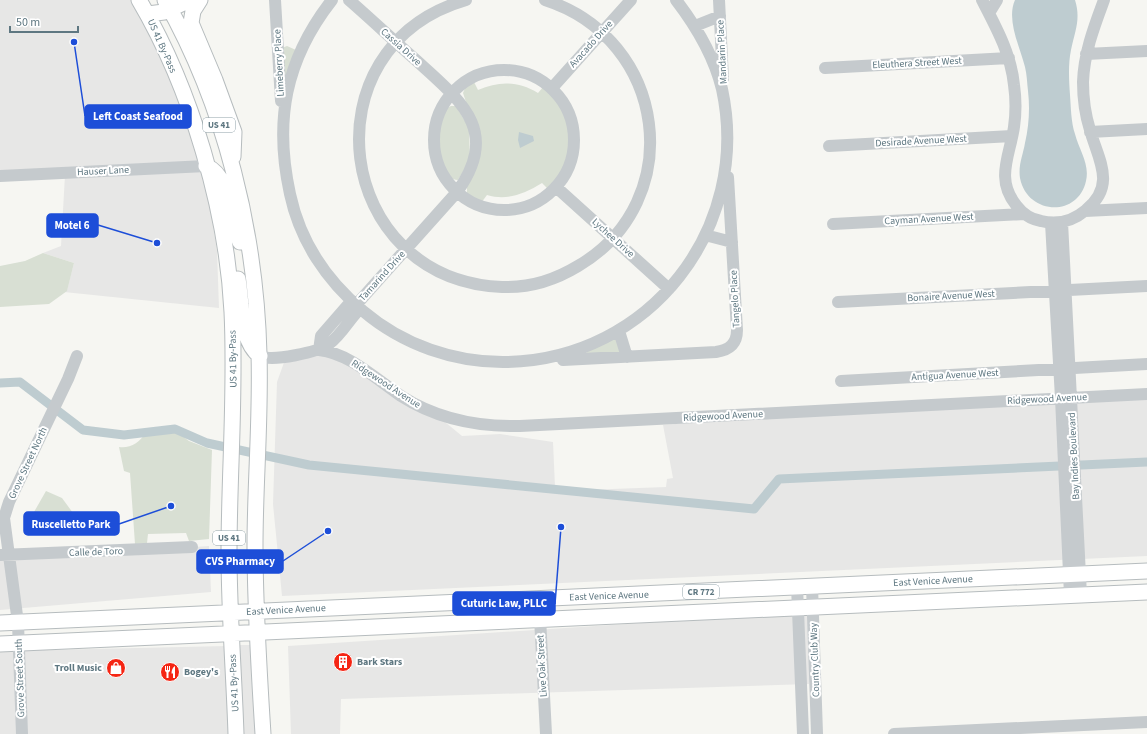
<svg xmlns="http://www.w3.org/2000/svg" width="1147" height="734" font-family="'Source Sans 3',sans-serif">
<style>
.built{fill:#e7e7e6}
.green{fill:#d8dfd3}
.water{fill:#beccd0}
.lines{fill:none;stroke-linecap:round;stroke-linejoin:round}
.canal{stroke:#beccd0;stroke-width:9}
.major-casing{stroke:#b6bcbe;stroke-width:17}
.minor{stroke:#c5cacd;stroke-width:12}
.major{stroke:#fff;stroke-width:15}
.labels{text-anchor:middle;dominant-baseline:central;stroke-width:4;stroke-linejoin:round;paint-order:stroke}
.shield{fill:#fff;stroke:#8ea0a7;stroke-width:1}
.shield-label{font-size:9px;font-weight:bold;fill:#5e7781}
.street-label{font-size:10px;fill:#5e7781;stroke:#fff}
.poi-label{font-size:10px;font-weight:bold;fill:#5e7781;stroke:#fff;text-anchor:start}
.leader{fill:none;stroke:#1d4ed8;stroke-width:1.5}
.callout-dot{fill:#1d4ed8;stroke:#fff;stroke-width:1.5}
.callout{fill:#1d4ed8;stroke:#1d4ed8;stroke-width:1.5}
.callout-label{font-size:11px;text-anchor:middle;font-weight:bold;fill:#fff}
</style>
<rect width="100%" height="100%" fill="#f6f6f2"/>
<!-- built -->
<path class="built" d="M0,0h134l39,83 34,103 10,65 2,57 -155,-16 3,-2 7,-27 -31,-10 18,-7 4,-71 -65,1z
M334,354l94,54 34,28 38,-2 53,8 2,45 3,4 108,-4 1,-8 6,-1 -10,-53 64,-5 420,-24v160l-865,40 -9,-92 4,-122 9,-25z
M209,546l2,46 -211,18v-54l111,-3z
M810,612l-1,72 -468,15 -1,35h-49l-3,-88z
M237,645h16l4,89h-16z
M227,646l5,88h-232v-83z"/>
<!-- green -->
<path class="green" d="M287,46l9,4 -11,35 -3,-37z
M474,82l4,8c21,-9 40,-9 60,3l6,-7c33,29 36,72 4,103l-6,-6c-18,11 -35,18 -55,12l-6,8 -14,-10v-7l8,-18 -9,-66 -3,-9 3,-7z
M451,106h5l13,22 1,32 -12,20c-24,-1 -26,-66 -7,-74z
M43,253l31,10 -7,28 -18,13 -49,3v-41l25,-5z
M616,338l5,14 -35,2 1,-4z
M162,428l15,4 12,9 23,9 -3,89 -20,2 -3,-8 -38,1 -1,9 -12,1 -5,-71 -6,-2 -5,-24c10,2 22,-5 26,-14z
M46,491l16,7 11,15 -1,6 -35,1 -4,-1 1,-7z"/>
<!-- water -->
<path class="water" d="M1015,0h60c6,19 0,31 -4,50 -3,14 -2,31 -1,45 1,13 1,27 5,39 4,16 15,30 11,47 -8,37 -59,34 -66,-3 -2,-13 3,-23 5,-35 4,-17 5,-35 3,-52 -1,-8 -1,-16 -3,-24 -5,-20 -19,-47 -10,-67z
M519,132l14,4 1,5 -14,7 -2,-8z"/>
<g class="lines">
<!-- canal -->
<path class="canal" d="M0,383l20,-1 63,48 41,5 51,-6 32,14 102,22 445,44 25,-30 368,-17"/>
<!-- major casing -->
<g class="major-casing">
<path id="major" d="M139,0c52,88 88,210 93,312 4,80 -3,161 -3,241 0,60 5,121 7,181
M165,0c60,106 91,232 94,354 2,64 -4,128 -4,192 0,63 4,125 8,188
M200,0l-7,11 -2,12 24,57 19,52 -1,25
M148,14l16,-2 26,-12
M206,166c26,11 22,53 34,76
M238,279c4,22 2,63 22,77
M0,623l1147,-52
M0,644l1147,-52"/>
</g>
<!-- minor -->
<path class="minor" d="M275,0l6,101
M332,0c-47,60 -58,121 -42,194 10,47 37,87 73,117 40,34 92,52 144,51 143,-3 245,-134 215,-273 -8,-33 -26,-63 -46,-89
M466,0c-162,47 -132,280 36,287 26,1 53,-7 76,-21 111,-65 89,-227 -33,-266
M719,0l4,79
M982,0c14,27 29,54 32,85 2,14 2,28 0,42 -4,28 -19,52 2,78 6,8 14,14 25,16 16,4 32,0 45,-11 31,-25 12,-51 4,-80 -5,-16 -7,-32 -7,-48 1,-29 11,-55 21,-82
M989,13l8,-13
M695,26l25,-10
M1086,54l61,-3
M825,68l184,-10
M434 140a70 70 0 1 1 140 0a70 70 0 1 1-140 0Z
M552,88l79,-88
M1090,132l57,-3
M829,146l183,-10
M0,176l206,-10
M556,187l113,102
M1085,211l62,-3
M1062,222l19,373
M1051,223l10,175 9,197
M833,224l192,-10
M705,235l27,7
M838,302l309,-16
M619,331l8,26
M319,350c30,3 57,29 82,46 36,23 76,31 119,30l627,-32
M319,350l2,-14 27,-31h8
M260,356c13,6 58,-4 69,-12 11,-8 19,-22 27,-31v-8l101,-113c44,-61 4,-91 -40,-131 -23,-20 -45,-41 -68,-61
M563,360l153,-8c13,-2 21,-8 21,-22l-9,-153
M841,381l306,-17
M0,555l192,-8
M797,586l6,148
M812,586l5,148
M539,598l7,136
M22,734l-4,-111 -14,-105 5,-16 59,-123 9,-23
M894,734l253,-12"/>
<!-- major -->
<use href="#major" class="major"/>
</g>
<!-- icons -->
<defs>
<g id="building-disc" transform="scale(1)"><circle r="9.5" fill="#f52513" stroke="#fff"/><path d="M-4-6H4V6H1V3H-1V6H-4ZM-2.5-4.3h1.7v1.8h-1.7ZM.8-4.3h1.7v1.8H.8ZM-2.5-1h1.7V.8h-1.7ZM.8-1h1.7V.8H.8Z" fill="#fff"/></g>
<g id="shop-disc" transform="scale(1)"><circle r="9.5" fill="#f52513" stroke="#fff"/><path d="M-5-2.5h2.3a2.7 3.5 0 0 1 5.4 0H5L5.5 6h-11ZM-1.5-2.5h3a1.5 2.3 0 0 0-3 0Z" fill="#fff"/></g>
<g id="restaurant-disc" transform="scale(1)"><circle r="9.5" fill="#f52513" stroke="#fff"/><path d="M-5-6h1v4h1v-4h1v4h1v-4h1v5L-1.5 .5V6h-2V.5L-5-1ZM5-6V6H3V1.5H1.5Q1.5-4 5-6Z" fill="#fff"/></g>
</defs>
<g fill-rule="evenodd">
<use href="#building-disc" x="343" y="662"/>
<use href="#shop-disc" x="116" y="668"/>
<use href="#restaurant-disc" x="170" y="672"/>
</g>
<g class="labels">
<!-- shield labels -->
<g class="shield">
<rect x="203" y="118" width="32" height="14" rx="3"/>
<rect x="213" y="531" width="32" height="14" rx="3"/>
<rect x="683" y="585" width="36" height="14" rx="3"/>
</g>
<g class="shield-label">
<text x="219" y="125">US 41</text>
<text x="229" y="538">US 41</text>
<text x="701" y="592">CR 772</text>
</g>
<!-- street labels -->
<g class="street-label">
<text transform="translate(591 44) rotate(-48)">Avacado Drive</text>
<text transform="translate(162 46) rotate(66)">US 41 By-Pass</text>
<text transform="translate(401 47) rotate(42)">Cassia Drive</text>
<text transform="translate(722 52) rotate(-93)">Mandarin Place</text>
<text transform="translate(279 63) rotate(-93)">Limeberry Place</text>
<text transform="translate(917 63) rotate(-3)">Eleuthera Street West</text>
<text transform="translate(921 141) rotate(-3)">Desirade Avenue West</text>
<text transform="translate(103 171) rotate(-3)">Hauser Lane</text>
<text transform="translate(929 219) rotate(-3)">Cayman Avenue West</text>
<text transform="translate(613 238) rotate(42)">Lychee Drive</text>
<text transform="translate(382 276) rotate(-48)">Tamarind Drive</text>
<text transform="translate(951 296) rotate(-3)">Bonaire Avenue West</text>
<text transform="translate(735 299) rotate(-93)">Tangelo Place</text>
<text transform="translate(233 359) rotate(-91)">US 41 By-Pass</text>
<text transform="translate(955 375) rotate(-3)">Antigua Avenue West</text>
<text transform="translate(386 384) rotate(33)">Ridgewood Avenue</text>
<text transform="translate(1047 399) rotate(-3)">Ridgewood Avenue</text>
<text transform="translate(723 416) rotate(-3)">Ridgewood Avenue</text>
<text transform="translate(1074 456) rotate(-93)">Bay Indies Boulevard</text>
<text transform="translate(28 463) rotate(-65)">Grove Street North</text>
<text transform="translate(96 552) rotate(-2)">Calle de Toro</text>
<text transform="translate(933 581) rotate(-3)">East Venice Avenue</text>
<text transform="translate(609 596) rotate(-2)">East Venice Avenue</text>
<text transform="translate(286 610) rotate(-3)">East Venice Avenue</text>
<text transform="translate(815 660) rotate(-92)">Country Club Way</text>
<text transform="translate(542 666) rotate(-93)">Live Oak Street</text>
<text transform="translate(20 678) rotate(-92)">Grove Street South</text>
<text transform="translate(234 683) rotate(-93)">US 41 By-Pass</text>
</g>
<!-- poi labels -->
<g class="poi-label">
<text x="357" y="662">Bark Stars</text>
<text x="102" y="668" text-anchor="end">Troll Music</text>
<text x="184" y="672">Bogey's</text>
</g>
</g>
<!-- callouts -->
<path class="leader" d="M74 42L85 116M157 243L98 225M171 506L119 524M328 531L283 561M561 527L555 604"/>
<g class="callout-dot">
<circle cx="74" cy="42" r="4"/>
<circle cx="157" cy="243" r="4"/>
<circle cx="171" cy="506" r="4"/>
<circle cx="328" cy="531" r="4"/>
<circle cx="561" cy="527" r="4"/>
</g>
<g class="callout">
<rect x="85" y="105" width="106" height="23" rx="4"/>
<rect x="47" y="214" width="51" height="23" rx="4"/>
<rect x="24" y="512" width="95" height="23" rx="4"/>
<rect x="197" y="550" width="86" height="23" rx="4"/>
<rect x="453" y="592" width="102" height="23" rx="4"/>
</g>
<g class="callout-label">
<text x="138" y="120">Left Coast Seafood</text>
<text x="72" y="229">Motel 6</text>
<text x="71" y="528">Ruscelletto Park</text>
<text x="240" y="565">CVS Pharmacy</text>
<text x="504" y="607">Cuturic Law, PLLC</text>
</g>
<!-- scale -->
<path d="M10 26v6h68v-6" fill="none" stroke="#5e7781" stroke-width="2"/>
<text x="16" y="26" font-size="12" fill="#5e7781" stroke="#ffffff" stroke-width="3" paint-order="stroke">50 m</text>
</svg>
